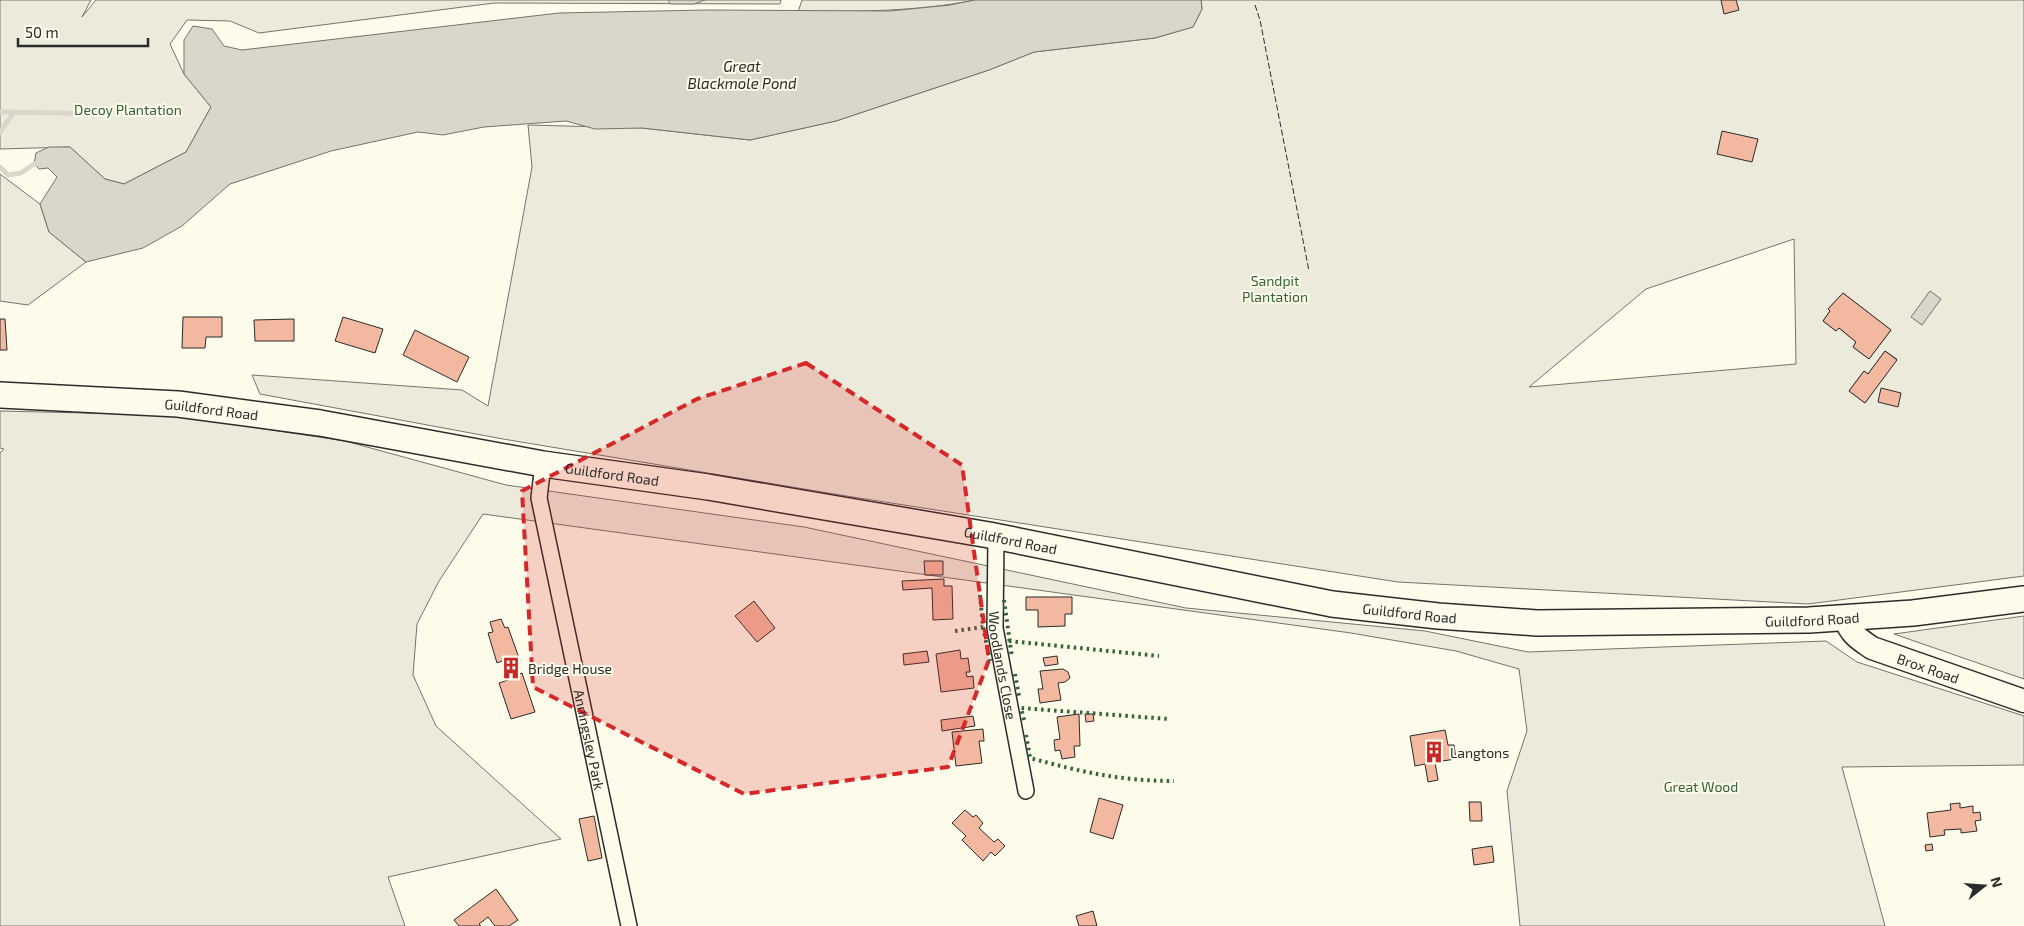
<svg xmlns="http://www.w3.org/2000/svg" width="2024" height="926" font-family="'Exo 2',sans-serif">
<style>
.green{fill:#ecebdb;stroke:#74746e;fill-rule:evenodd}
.water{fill:#d8d7c9;stroke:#74746e}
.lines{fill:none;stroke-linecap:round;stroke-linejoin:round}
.stream{stroke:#d8d7c9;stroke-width:5}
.building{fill:#f2b8a0;stroke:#2b2b2b}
.street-casing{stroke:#2b2b2b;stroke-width:18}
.secondary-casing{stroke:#2b2b2b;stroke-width:25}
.primary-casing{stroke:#2b2b2b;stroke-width:28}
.street{stroke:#fdfbea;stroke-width:15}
.secondary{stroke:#fdfbea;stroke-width:22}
.primary{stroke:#fdfbea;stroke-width:25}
.hedge{stroke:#34623c;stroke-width:4;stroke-dasharray:2.5 4;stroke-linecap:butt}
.fence{stroke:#2b2b2b;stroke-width:1;stroke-dasharray:6 2.5;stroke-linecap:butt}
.marked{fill:#d62828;fill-opacity:0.2;stroke:#d62828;stroke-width:4;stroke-dasharray:10 6;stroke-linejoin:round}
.labels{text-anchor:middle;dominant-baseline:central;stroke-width:4;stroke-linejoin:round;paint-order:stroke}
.park-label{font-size:14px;fill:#34623c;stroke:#fdfbea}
.street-label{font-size:14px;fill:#2b2b2b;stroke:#fdfbea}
.poi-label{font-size:14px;fill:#2b2b2b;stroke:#fdfbea;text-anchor:start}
.water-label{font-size:15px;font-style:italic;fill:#2b2b2b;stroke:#fdfbea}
</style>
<rect width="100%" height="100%" fill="#fdfbea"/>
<!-- green -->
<path class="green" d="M0,0h91l-9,17 14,-17h685l-1,4 -286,-1 -235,30 -29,-12 -43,-1 -17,24 14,30 27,33 -25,45 -62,32 -19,-5 -35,-32 -70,2z
M802,0h173c-59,12 -118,11 -177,12z
M1201,0h823v576l-216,28 -410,-22 -558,-87 -337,-56 -243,-45 -8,-19 210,15 26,16 44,-239 -4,-42 114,3 108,12 86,-19 153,-51 45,-18 121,-14 38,-11 9,-18zM1794,239l2,125 -267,23 117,-98zM1843,293l48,37 -22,29 -16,-12 3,-5 -17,-14 -3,3 -13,-10 7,-10 -2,-2zM1885,351l12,8 -32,44 -16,-12 15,-20 4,3z
M0,174l40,30 9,28 37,30 -58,43 -28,-4z
M0,411l171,4 174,26 161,44 298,42 382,81 239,23 103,21 298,-11 31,21 167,54v49l-182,2 43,159h-365l-13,-135 20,-60 -8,-62 -63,-18 -105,-18 -868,-119 -44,67 -22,43 -4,51 23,51 125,113 -173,38 17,49h-405v-473l4,-4 -4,-1z
M2024,616v63l-130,-45z"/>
<!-- water -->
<path class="water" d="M668,0h37l-11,4h-24z
M975,0h226l1,9 -9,18 -38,11 -121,14 -45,18 -153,51 -86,19 -108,-12 -47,1 -29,-8 -82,6 -41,8 -25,-3 -87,19 -101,33 -48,42 -39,22 -57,14 -37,-30 -9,-28 17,-27 -9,-9 -9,1 -5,-5 2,-11 13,-6h21l35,32 19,5 62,-32 25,-45 -27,-33v-34l9,-14 19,3 12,17 18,4 317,-37 146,-3 185,1 60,-6z
M1930,291l11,8 -19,26 -11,-8z"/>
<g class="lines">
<!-- stream -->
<path class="stream" d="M0,112l109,2
M0,132l14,-20
M0,167l8,8 13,-2 13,-9"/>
</g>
<!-- building -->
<path class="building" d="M1721,0h15l3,10 -15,4z
M1722,131l36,8 -6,23 -35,-8z
M1843,293l48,37 -22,29 -16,-12 3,-5 -17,-14 -3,3 -13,-10 7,-10 -2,-2z
M183,317h39v20h-16l-1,11h-23z
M343,317l40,12 -8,24 -40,-12z
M0,319h5l2,31h-7z
M294,319v22h-39l-1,-21z
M415,330l54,27 -12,25 -54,-27z
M1885,351l12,9 -32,43 -16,-12 15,-20 4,3z
M1881,388l20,5 -3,14 -20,-5z
M924,561h19v14h-18z
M944,579v7h8l1,33 -20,1 -1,-32 -29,2 -1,-9z
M1026,597h46v17h-7v12l-27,1v-17h-12z
M754,601l21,27 -18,14 -22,-26z
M501,619l4,9 3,-1 12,34 -4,1 3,12 3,-1 13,39 -24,7 -12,-36 9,-3 -6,-19 -5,2 -9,-30 5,-1 -3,-10z
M960,650l1,9 7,-1 2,14h-4l1,5 6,-1 1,12 -33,4 -5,-38z
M927,651l2,11 -25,3 -1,-11z
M1057,656l1,8 -13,2 -2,-8z
M1063,669l5,3 2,6 -5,4 -7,1 3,17 -21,3 -2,-14h5l-3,-18z
M1079,714l1,32h-6l1,11 -13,2 -2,-9 -5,1 -1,-11 6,-1 -3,-22z
M1085,714h8l1,7 -8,1z
M973,716l2,10 -33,5 -1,-11z
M983,729l1,12h-5l3,22 -26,3 -4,-34z
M1445,730l3,15h6l2,14 -21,3 3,18 -10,2 -3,-18 -10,2 -5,-30z
M1099,798l24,7 -10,34 -23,-7z
M1469,802h12l1,19h-12z
M1960,803v5l13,-2v7l7,-1 1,8 -6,1 2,10 -16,2v-4l-17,1 1,5 -15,2 -3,-24 24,-3 -1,-6z
M965,810l8,7 3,-2 7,8 -4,5 15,14 4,-3 7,7 -10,10 -4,-4 -8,9 -21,-21 4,-4 -14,-13z
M594,816l8,42 -14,3 -9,-42z
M1932,844l1,6 -7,1 -1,-6z
M1492,846l2,16 -20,3 -2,-16z
M496,889l22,31 -9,6h-14l-7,-9 -9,7 2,2h-22l-5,-6z
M1093,911l4,15h-18l-3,-10z"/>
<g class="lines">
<!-- street casing -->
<g class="street-casing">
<g id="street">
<path id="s1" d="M543,464l-4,34 90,428"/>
<path id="s2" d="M996,537l-1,91 31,163"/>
</g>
</g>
<!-- secondary casing -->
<g class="secondary-casing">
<g id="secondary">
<path id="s3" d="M1845,618c5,16 14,21 27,30l152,53"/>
</g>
</g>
<!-- primary casing -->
<g class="primary-casing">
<g id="primary">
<path id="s4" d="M0,395l178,9 142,19 223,41 165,23 281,48 343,69 106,12 99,7 272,-3 104,-7 111,-14"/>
</g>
</g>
<!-- street -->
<use href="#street" class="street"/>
<!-- secondary -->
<use href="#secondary" class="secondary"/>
<!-- primary -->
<use href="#primary" class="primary"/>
<!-- hedge -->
<path class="hedge" d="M980,595l3,32 7,34
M1004,600l8,58
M955,631l28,-4
M1009,641l150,15
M1015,674l4,22
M1024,720l-3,-12 148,11
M1026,735l4,23c52,14 90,23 144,23"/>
<!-- fence -->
<path class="fence" d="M1255,5l5,15 49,251"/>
</g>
<!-- marked area -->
<path class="marked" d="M806,363l156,102 27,195 -41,107 -204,27 -211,-107 -11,-196 175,-92z"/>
<!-- icons -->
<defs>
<g id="building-bare" transform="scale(1.725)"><path d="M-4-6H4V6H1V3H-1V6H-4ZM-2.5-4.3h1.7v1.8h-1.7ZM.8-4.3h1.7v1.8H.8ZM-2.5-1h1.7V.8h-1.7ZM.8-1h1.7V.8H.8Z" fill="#c62828" stroke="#fdfbea" stroke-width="2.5" paint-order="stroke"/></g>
</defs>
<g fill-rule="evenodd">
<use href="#building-bare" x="511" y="668"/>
<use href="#building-bare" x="1434" y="752"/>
</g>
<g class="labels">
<!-- park labels -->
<g class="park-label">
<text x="128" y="109">Decoy Plantation</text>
<text x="1275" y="280">Sandpit<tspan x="1275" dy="16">Plantation</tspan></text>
<text x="1701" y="786">Great Wood</text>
</g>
<!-- street labels -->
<g class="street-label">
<text stroke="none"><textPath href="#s4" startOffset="212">Guildford Road</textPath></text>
<text stroke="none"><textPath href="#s4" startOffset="618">Guildford Road</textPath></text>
<text stroke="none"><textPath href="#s4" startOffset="1022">Guildford Road</textPath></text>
<text stroke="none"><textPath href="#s4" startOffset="1428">Guildford Road</textPath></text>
<text stroke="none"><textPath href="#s4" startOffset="1831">Guildford Road</textPath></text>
<text stroke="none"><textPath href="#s2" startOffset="129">Woodlands Close</textPath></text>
<text stroke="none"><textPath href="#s3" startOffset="101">Brox Road</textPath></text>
<text stroke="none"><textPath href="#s1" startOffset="281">Anningsley Park</textPath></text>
</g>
<!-- poi labels -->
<g class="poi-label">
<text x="528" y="668">Bridge House</text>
<text x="1450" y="752">Langtons</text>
</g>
<!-- water labels -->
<g class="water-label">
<text x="742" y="66">Great<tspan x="742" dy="17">Blackmole Pond</tspan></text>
</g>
</g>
<!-- north arrow -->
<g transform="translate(1984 886) rotate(73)" stroke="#fdfbea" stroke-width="4" paint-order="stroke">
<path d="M0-4L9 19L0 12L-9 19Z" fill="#2b2b2b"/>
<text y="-8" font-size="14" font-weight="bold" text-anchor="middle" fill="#2b2b2b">N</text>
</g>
<!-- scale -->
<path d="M18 38v8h130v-8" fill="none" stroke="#2b2b2b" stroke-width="2.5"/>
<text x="25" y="38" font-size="15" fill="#2b2b2b" stroke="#fdfbea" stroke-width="4" paint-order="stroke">50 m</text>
</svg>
